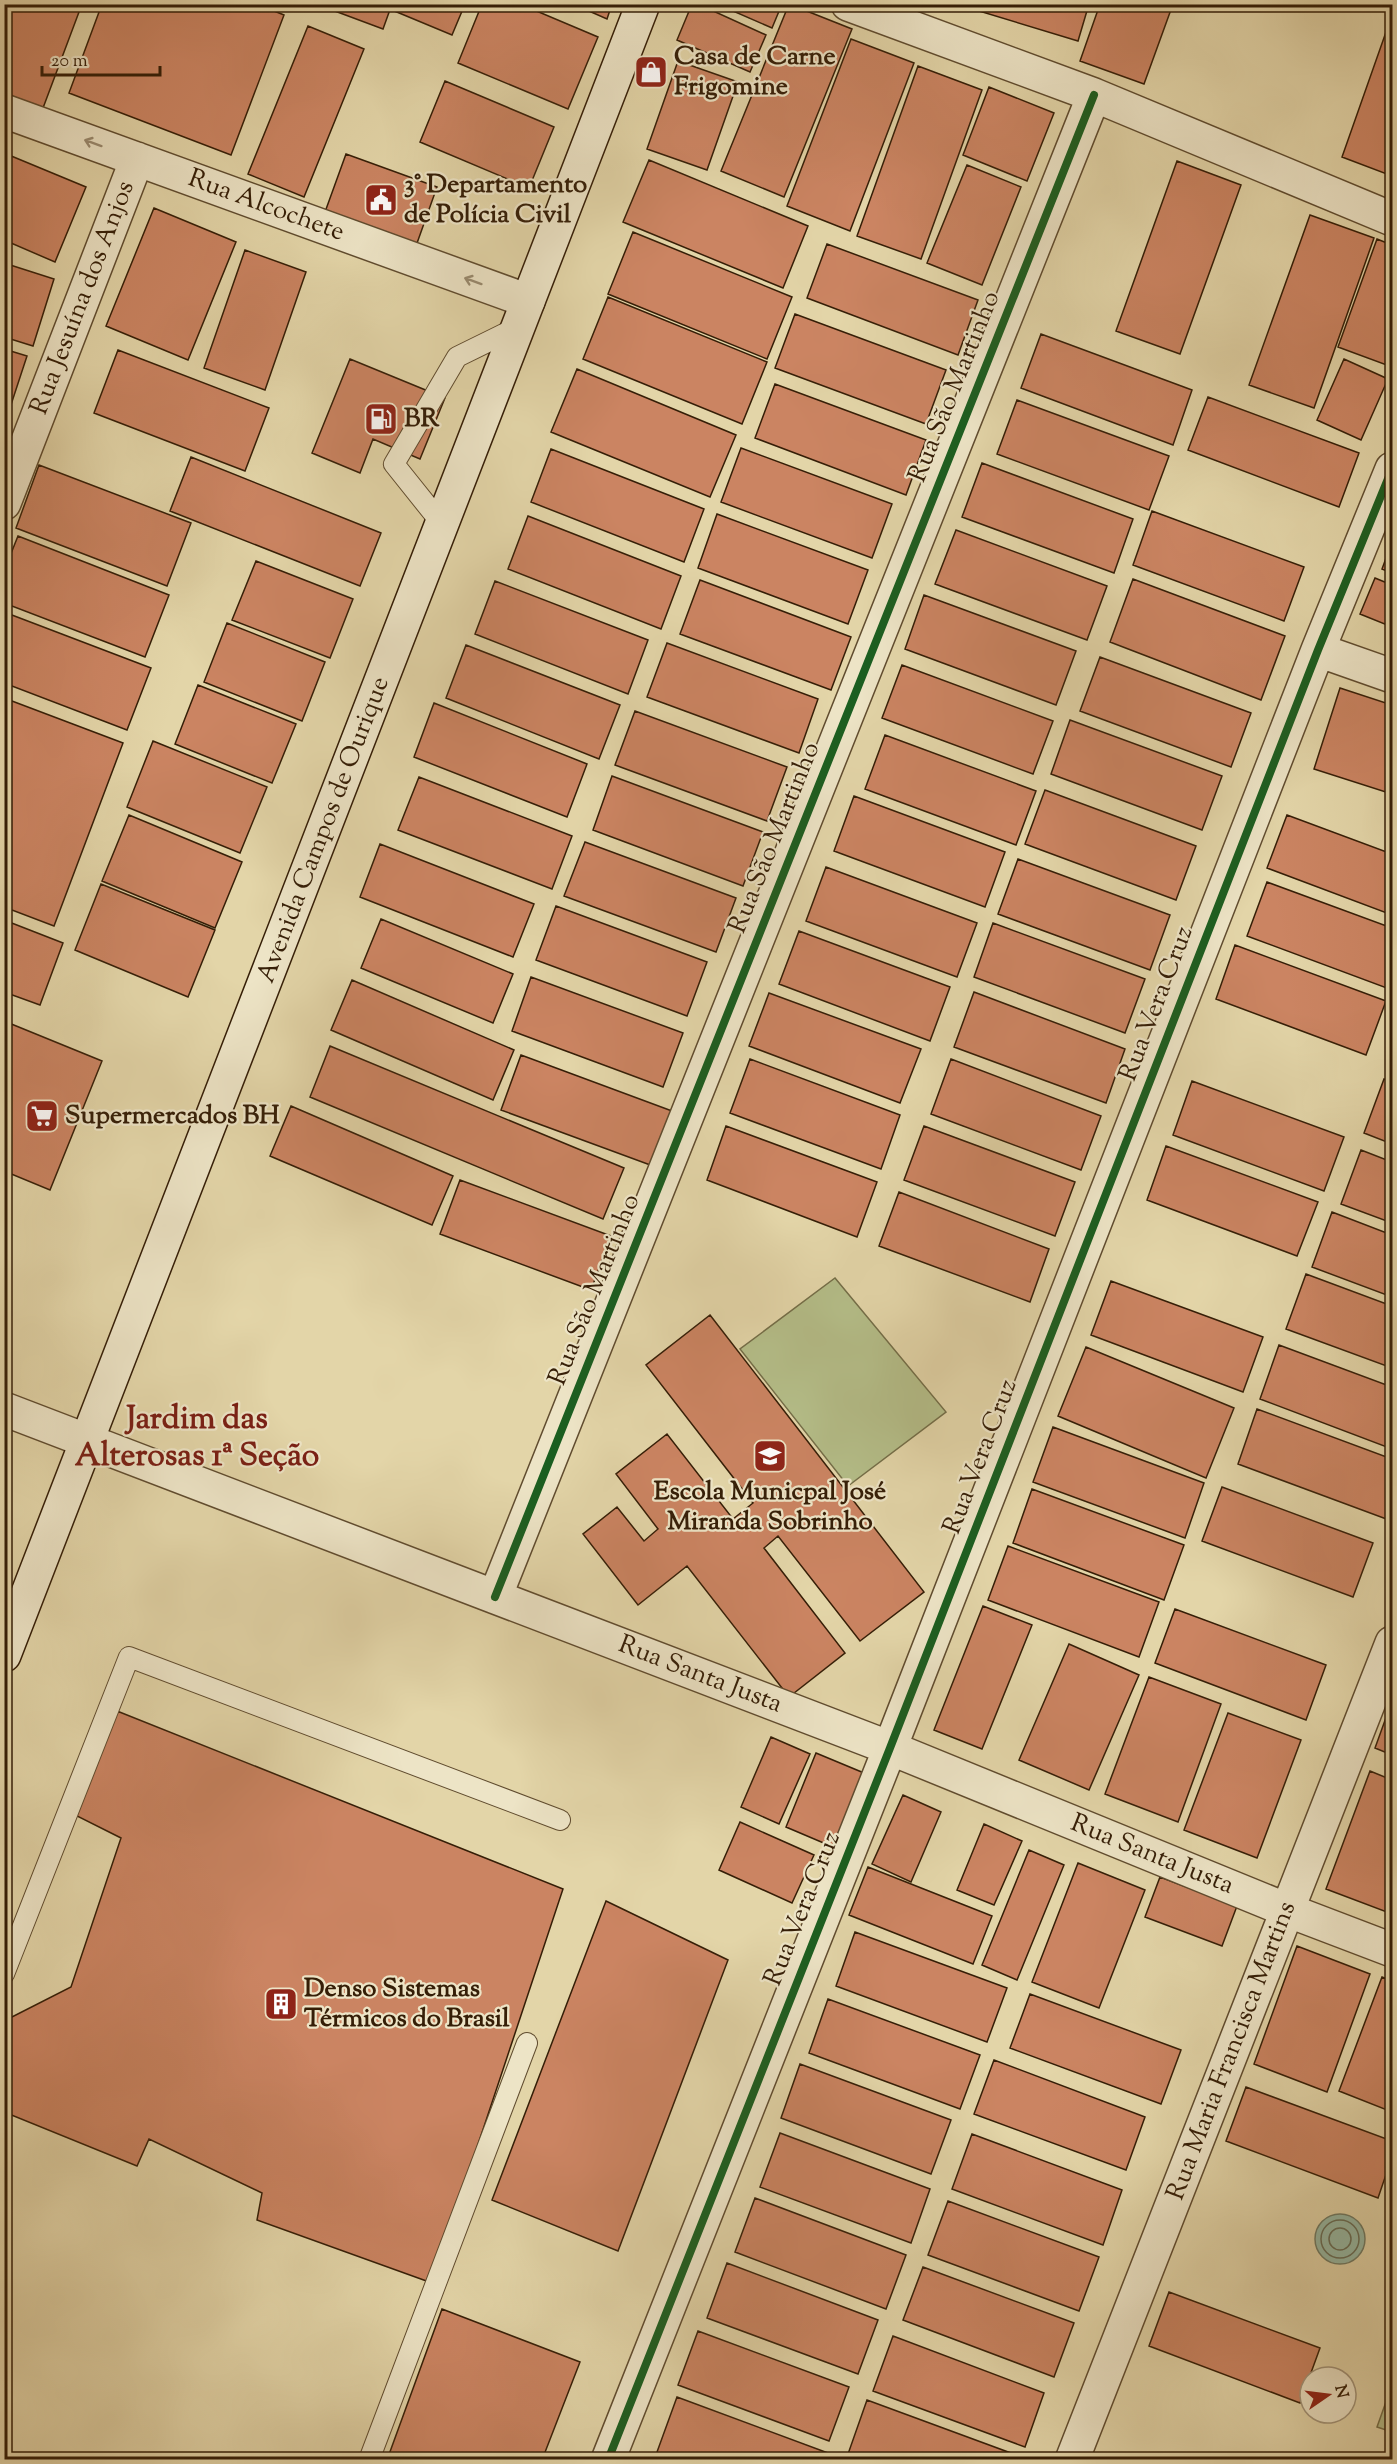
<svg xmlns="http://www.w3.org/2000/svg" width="1397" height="2464" font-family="'Sorts Mill Goudy',serif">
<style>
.green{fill:#b4bd88;stroke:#746e48;stroke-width:1.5}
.water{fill:#96b9a4;stroke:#6f7b65;stroke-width:1.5}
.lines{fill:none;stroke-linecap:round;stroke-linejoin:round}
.shore{stroke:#666c56;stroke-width:1.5}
.building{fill:#cb8462;stroke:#351e07;stroke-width:1.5}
.service-casing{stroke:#604c2f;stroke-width:22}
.minor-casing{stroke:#604c2f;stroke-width:36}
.secondary-casing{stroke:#351e07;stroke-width:36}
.service{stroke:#ede4c6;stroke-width:20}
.minor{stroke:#ede4c6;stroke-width:33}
.secondary{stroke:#ede4c6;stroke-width:33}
.cycleway-casing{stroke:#ede4c6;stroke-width:11}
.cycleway{stroke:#1b5e20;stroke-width:8}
.oneway{stroke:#9a8b70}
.labels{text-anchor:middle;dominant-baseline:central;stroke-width:4.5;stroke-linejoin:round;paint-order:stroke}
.poi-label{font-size:26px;font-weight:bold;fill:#351e07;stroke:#ede4c6;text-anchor:start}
.street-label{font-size:26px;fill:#351e07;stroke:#ede4c6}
.district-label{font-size:32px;font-weight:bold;fill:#7a1f14;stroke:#ede4c6}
</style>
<rect width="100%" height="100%" fill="#e3d5a8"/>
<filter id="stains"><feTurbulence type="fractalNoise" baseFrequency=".00333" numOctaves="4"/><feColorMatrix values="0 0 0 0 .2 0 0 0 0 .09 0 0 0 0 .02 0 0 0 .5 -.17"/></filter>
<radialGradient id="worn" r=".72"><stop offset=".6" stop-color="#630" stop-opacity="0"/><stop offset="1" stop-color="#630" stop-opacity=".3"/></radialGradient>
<!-- green -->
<path class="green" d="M835,1278l111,134 -98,74 -108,-137z
M1392,2385v47l-15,-5z"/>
<!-- water -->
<path class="water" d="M1315 2239a25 25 0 1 1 50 0a25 25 0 1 1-50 0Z"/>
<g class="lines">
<!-- shore -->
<path class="shore" d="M1321 2239a19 19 0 1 1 38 0a19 19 0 1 1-38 0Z
M1329 2239a11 11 0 1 1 22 0a11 11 0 1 1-22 0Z"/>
</g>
<!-- building -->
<path class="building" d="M4,4h78l-39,104 -39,-15z
M102,4h155l27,11 -53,140 -162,-62z
M316,4h76l-9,25z
M394,4h71l-13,31 -60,-25z
M482,4h38l78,33 -30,72 -110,-46z
M573,4h39l-5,15z
M692,4h6l68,31 -16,37 -73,-32z
M717,4h65l-10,24z
M789,4l63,25 -68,168 -63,-26z
M956,4h133l-11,37z
M1100,4h73l-29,80 -64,-23z
M1392,15v161l-50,-19z
M308,26l56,23 -60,148 -56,-23z
M851,39l63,24 -64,168 -63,-25z
M678,61l60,21 -31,88 -60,-21z
M918,66l64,24 -61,169 -64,-23z
M445,81l109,46 -25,61 -109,-46z
M989,87l65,26 -27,68 -64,-26z
M4,153l82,34 -31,75 -51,-22z
M346,154l91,33 -21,59 -91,-34z
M649,160l159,66 -25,62 -160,-66z
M1177,161l64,24 -61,169 -64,-23z
M967,165l54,22 -39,98 -55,-22z
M154,208l82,34 -48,118 -82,-34z
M1310,215l64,23 -60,170 -65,-23z
M633,232l159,65 -25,62 -159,-65z
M1377,239l15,6v122l-54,-20z
M827,244l151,56 -20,55 -151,-57z
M245,250l61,22 -41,118 -61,-22z
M4,263l50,16 -21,67 -29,-9z
M608,297l159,65 -25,62 -159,-65z
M795,314l151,56 -20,54 -151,-56z
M1041,334l151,56 -19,55 -152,-57z
M4,349l23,7 -22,67h-1z
M118,350l151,58 -24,63 -151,-58z
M350,359l95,39 -25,61 -47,-20 -13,34 -48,-20z
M1344,359l44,20 -27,61 -44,-20z
M577,369l159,66 -26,62 -159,-65z
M775,384l151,56 -20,55 -151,-57z
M1208,397l151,56 -20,54 -151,-57z
M1017,400l152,56 -20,54 -152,-56z
M741,448l151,56 -20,54 -151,-56z
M551,449l153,60 -20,53 -153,-60z
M191,457l190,76 -21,53 -190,-75z
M982,463l151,56 -19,54 -152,-56z
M39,465l152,58 -24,63 -151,-58z
M1152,511l152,56 -20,54 -151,-56z
M717,514l151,56 -20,54 -150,-56z
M528,516l153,60 -20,53 -153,-60z
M956,530l151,56 -20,54 -152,-56z
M18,536l151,59 -24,62 -141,-54v-32z
M1392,542v31l-10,-4z
M256,561l97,38 -23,59 -98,-38z
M1375,578l17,7v42l-32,-13z
M1133,579l152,57 -24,64 -151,-58z
M700,580l151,57 -20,53 -151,-56z
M495,581l153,59 -20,54 -153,-60z
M924,595l152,56 -20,54 -151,-56z
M4,612l147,56 -24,62 -123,-47z
M227,623l98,39 -23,59 -98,-39z
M667,643l151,56 -19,54 -152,-56z
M466,645l154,60 -21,54 -153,-61z
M1100,657l151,56 -20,54 -151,-56z
M902,665l151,56 -20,53 -151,-56z
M198,685l98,39 -24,59 -97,-39z
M1340,688l52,17v89l-78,-25z
M4,698l119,45 -69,183 -50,-19z
M434,703l153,61 -20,53 -153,-60z
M635,711l152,56 -20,54 -152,-56z
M1070,720l152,56 -20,54 -151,-56z
M885,735l151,56 -20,54 -151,-56z
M153,741l114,46 -27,66 -113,-46z
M612,776l151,56 -20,54 -150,-56z
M419,777l153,59 -20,53 -154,-59z
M1045,790l151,56 -20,54 -151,-56z
M854,796l151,56 -20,55 -151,-56z
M129,815l113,47 -27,66 -113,-47z
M1287,815l105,39v61l-125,-47z
M585,842l151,56 -20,54 -152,-56z
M380,844l154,60 -21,53 -153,-60z
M1018,859l152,56 -20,55 -152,-56z
M826,867l151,56 -20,54 -151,-56z
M1267,882l125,46v62l-145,-54z
M101,884l114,46 -27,67 -113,-47z
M556,906l151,56 -20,54 -151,-56z
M381,919l132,55 -20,49 -132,-55z
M4,920l59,23 -23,62 -36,-13z
M993,923l152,56 -20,54 -151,-56z
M799,931l151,56 -20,54 -151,-57z
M1235,945l151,56 -20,54 -150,-56z
M531,977l152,56 -20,54 -151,-56z
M352,980l162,70 -21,50 -162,-70z
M974,992l151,57 -19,54 -152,-56z
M769,993l152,56 -21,54 -151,-57z
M4,1021l98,40 -52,129 -46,-19z
M330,1046l294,122 -21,51 -293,-122z
M521,1055l151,56 -19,55 -152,-56z
M750,1059l150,56 -19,54 -151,-56z
M951,1059l150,57 -20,54 -150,-56z
M1384,1079l8,3v62l-28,-11z
M1192,1081l152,56 -20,54 -151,-56z
M291,1106l162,70 -21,49 -162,-69z
M726,1126l151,56 -20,55 -150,-57z
M924,1126l151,56 -20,54 -151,-56z
M1166,1146l152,56 -21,54 -150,-56z
M1361,1150l31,12v61l-51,-19z
M460,1180l151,56 -20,54 -151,-56z
M899,1192l150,57 -19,53 -151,-56z
M1332,1212l60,23v62l-80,-30z
M1306,1274l86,32v62l-106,-39z
M1111,1281l152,56 -20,55 -152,-57z
M710,1315l214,277 -64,49 -82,-105 -14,12 81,105 -56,44 -102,-131 -49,39 -55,-71 34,-27 27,34 14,-12 -42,-55 51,-40 66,85 20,-16 -107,-138z
M1279,1345l113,42v62l-132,-50z
M1086,1347l148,61 -28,70 -148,-62z
M1257,1409l135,50v51l-3,10 -151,-56z
M1053,1427l151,56 -19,55 -152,-56z
M1222,1487l151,56 -20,54 -151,-56z
M1032,1489l152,56 -20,55 -151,-57z
M1008,1546l151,56 -20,55 -151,-57z
M983,1606l49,19 -50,124 -48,-19z
M1175,1609l151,56 -20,55 -151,-57z
M1069,1644l70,31 -50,115 -70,-30z
M1149,1677l72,27 -43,118 -73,-28z
M1392,1701v54l-17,-7z
M117,1711l446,178 -131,394 -175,-63 5,-27 -113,-54 -12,27 -133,-54v-91l67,-34 50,-149 -48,-24z
M1228,1713l73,27 -44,118 -73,-28z
M771,1737l39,17 -31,70 -38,-17z
M816,1753l48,20 -31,74 -47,-20z
M1370,1771l22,9v134l-66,-25z
M903,1795l38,17 -30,70 -39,-18z
M740,1822l74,33 -22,48 -73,-33z
M984,1824l38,17 -28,64 -37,-15z
M1029,1850l35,15 -47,115 -35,-15z
M1078,1863l67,27 -46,118 -67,-26z
M868,1867l124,49 -19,48 -124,-49z
M1160,1877l77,29 -15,40 -77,-29z
M606,1901l122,59 -110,291 -126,-51z
M855,1932l152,56 -20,54 -151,-56z
M1297,1946l73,28 -43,118 -73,-28z
M1382,1977l10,4v131l-53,-21z
M1030,1994l151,56 -20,54 -151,-56z
M828,1999l152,56 -20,54 -151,-56z
M994,2060l151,57 -19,53 -152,-56z
M800,2064l151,56 -20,54 -150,-56z
M1246,2087l146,54v16l-14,41 -152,-57z
M780,2133l150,56 -19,54 -151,-56z
M972,2134l150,56 -19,55 -151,-56z
M755,2198l151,57 -20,54 -151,-57z
M948,2201l151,56 -20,54 -151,-56z
M727,2263l151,57 -20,54 -151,-56z
M923,2267l151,56 -20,54 -151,-57z
M1169,2292l151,56 -20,55 -151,-57z
M442,2309l138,53 -38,98h-155z
M698,2331l151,56 -20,54 -151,-56z
M893,2336l151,57 -19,54 -152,-56z
M677,2397l151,56 -2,7h-148l-21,-8z
M867,2400l152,56 -2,4h-156l-13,-6z"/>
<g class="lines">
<!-- service casing -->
<g class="service-casing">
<path id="service" d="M442,524l-48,-60 63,-107 61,-30
M4,1974l125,-317 431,163
M369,2460l158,-417"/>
</g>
<!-- minor casing -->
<g class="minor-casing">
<path id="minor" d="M848,4l246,91 298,124
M4,111l524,190
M4,503l133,-344
M1318,650l74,26
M4,1409l886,339 397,162 105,40
M495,1597l599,-1502
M608,2460l282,-712 428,-1098 74,-181
M1072,2460l320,-817"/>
</g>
<!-- secondary casing -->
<g class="secondary-casing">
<path id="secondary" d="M4,1655l639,-1651"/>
</g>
<!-- service -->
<use href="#service" class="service"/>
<!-- minor -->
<use href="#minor" class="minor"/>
<!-- secondary -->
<use href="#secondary" class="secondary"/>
<!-- cycleway casing -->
<g class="cycleway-casing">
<path id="cycleway" d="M495,1597l599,-1502
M608,2460l282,-712 428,-1098 74,-181"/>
</g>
<!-- cycleway -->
<use href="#cycleway" class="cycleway"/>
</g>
<!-- one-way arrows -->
<defs><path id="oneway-shaft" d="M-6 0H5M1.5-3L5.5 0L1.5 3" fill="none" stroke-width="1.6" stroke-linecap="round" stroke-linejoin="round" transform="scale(1.5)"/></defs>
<g class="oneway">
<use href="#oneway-shaft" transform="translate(93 143) rotate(-160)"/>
<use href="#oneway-shaft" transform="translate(473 281) rotate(-160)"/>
</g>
<!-- icons -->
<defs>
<g id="shop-square" transform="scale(1.725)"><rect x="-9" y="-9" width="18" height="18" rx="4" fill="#8f2418" stroke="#ede4c6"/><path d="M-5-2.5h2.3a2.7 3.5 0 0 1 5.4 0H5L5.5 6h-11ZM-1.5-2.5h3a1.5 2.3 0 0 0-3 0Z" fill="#fff"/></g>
<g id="civic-square" transform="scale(1.725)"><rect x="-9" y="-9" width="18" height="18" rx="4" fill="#8f2418" stroke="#ede4c6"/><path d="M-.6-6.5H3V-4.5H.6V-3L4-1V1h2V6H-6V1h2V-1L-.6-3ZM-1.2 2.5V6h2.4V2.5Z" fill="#fff"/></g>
<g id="fuel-square" transform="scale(1.725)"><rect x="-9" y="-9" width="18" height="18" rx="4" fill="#8f2418" stroke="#ede4c6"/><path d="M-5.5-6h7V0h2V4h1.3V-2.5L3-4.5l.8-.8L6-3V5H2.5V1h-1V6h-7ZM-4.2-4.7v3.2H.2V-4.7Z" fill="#fff"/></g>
<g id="supermarket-square" transform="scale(1.725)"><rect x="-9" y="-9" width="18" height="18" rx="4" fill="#8f2418" stroke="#ede4c6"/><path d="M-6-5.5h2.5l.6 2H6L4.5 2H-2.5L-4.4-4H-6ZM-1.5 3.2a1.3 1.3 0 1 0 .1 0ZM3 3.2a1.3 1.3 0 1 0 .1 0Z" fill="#fff"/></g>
<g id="school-square" transform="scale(1.725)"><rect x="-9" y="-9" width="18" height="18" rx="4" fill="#8f2418" stroke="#ede4c6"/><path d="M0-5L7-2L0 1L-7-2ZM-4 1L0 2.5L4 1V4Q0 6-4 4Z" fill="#fff"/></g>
<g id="building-square" transform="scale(1.725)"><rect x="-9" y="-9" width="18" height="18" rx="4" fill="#8f2418" stroke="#ede4c6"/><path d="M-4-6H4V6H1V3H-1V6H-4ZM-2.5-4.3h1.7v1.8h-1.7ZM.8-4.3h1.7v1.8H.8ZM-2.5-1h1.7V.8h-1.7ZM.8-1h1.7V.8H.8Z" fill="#fff"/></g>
</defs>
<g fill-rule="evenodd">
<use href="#shop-square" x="651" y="72"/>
<use href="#civic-square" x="381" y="200"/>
<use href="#fuel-square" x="381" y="419"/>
<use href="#supermarket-square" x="42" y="1116"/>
<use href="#school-square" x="770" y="1456"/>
<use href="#building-square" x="281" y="2004"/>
</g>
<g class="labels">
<!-- poi labels -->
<g class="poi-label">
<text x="674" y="57">Casa de Carne<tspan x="674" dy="30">Frigomine</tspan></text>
<text x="404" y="185">3° Departamento<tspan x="404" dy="30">de Polícia Civil</tspan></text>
<text x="404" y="419">BR</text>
<text x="65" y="1116">Supermercados BH</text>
<text x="770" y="1492" text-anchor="middle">Escola Municpal José<tspan x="770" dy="30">Miranda Sobrinho</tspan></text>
<text x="304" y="1989">Denso Sistemas<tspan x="304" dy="30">Térmicos do Brasil</tspan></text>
</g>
<!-- street labels -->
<g class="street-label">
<text transform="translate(266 206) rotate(20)">Rua Alcochete</text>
<text transform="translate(83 298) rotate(-69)">Rua Jesuína dos Anjos</text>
<text transform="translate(955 387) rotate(-68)">Rua São Martinho</text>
<text transform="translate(324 830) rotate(-69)">Avenida Campos de Ourique</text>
<text transform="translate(775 838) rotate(-68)">Rua São Martinho</text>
<text transform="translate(1157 1004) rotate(-69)">Rua Vera Cruz</text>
<text transform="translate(595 1290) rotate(-68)">Rua São Martinho</text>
<text transform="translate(981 1457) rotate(-69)">Rua Vera Cruz</text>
<text transform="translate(700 1675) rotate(21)">Rua Santa Justa</text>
<text transform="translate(1152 1855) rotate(22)">Rua Santa Justa</text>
<text transform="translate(803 1909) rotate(-68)">Rua Vera Cruz</text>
<text transform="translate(1232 2051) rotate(-69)">Rua Maria Francisca Martins</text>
</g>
<!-- district labels -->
<g class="district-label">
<text x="197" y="1420">Jardim das<tspan x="197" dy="37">Alterosas 1ª Seção</tspan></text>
</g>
</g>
<!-- margin -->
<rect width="1397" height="2464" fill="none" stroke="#e3d5a8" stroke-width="24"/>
<rect x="6" y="6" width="1385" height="2452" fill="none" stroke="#351e07" stroke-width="3"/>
<rect x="12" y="12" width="1373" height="2440" fill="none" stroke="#351e07" stroke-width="1.5"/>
<!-- north arrow -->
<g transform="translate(1328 2395) rotate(76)"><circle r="28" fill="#ede4c6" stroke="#a3957a" stroke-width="1.5"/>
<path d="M0-4.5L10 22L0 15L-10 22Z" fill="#8f2418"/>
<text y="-9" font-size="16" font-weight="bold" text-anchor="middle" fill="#351e07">N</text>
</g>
<!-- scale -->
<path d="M42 66v9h118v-9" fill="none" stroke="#351e07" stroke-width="3"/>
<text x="51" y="66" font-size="18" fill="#351e07" stroke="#ede4c6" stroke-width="4.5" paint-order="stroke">20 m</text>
<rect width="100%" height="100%" filter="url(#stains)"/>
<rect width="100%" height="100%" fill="url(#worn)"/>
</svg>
